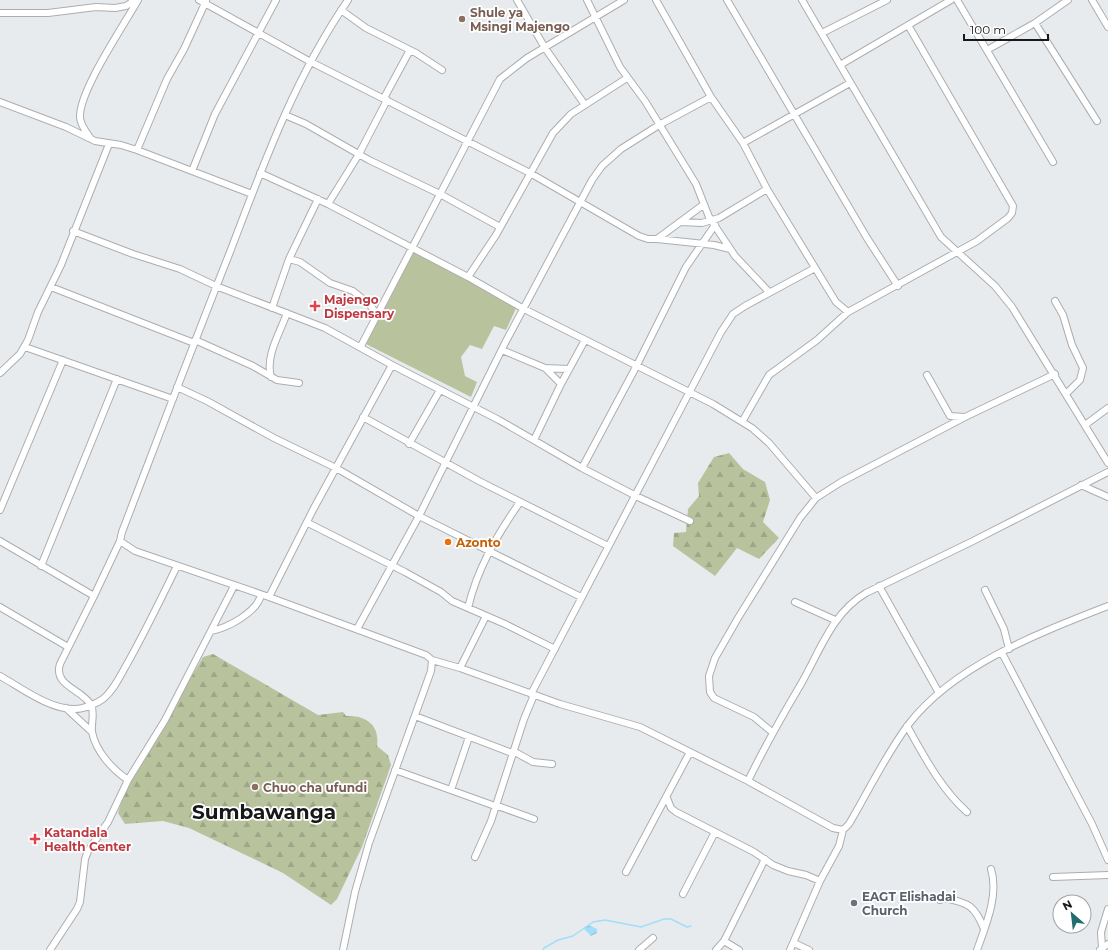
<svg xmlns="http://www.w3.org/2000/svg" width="1108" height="950" font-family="Montserrat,sans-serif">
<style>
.green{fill:#b8c39d}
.forest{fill:url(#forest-firs)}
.water{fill:url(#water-waves)}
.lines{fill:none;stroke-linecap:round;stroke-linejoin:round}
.stream{stroke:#a2ddfa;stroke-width:1.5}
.minor-casing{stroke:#abaeb0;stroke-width:8}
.minor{stroke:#fff;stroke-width:6}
.education-dot{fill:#8d6e63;stroke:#fff;stroke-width:1.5}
.health-dot{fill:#e0444e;stroke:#fff;stroke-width:1.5}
.food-dot{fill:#e8710a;stroke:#fff;stroke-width:1.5}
.worship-dot{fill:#6b7280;stroke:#fff;stroke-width:1.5}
.labels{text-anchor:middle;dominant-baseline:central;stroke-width:3.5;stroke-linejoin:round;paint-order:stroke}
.education-label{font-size:12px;font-weight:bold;fill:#785e54;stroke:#fff;text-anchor:start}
.health-label{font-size:12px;font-weight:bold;fill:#be3a42;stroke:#fff;text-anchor:start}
.food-label{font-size:12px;font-weight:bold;fill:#c56008;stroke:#fff;text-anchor:start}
.worship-label{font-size:12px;font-weight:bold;fill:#5b616d;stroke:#fff;text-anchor:start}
.town-label{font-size:20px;font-weight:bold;fill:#171819;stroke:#fff}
</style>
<defs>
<pattern id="forest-firs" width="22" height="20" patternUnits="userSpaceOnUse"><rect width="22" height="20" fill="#b8c39d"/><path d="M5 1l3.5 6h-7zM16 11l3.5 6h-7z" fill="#9da787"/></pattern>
<pattern id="water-waves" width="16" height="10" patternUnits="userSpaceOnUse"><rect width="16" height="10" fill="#a2ddfa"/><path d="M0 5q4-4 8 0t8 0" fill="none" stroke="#8bbdd6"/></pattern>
</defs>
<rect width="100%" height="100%" fill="#e8ebee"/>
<!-- green -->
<path class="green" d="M415,250l103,54 -12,26 -12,-4 -12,23 -12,-4 -9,12 4,19 12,6 -6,15 -105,-53z"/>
<!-- forest -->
<path class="forest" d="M729,453l14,16 22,13 5,18 -7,22 16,16 -20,21 -22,-11 -22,28 -42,-30 1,-13 12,-1 2,-23 11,-13 -1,-13 16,-26z
M213,654l105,61 25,-3 3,4c20,-1 34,9 31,30l11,9 3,10 -29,82 -25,52 -6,6 -48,-32 -94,-45 -26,-7 -38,3 -7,-11 6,-21 79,-135z"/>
<!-- water -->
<path class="water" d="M589,925l8,4v4l-6,3 -8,-8z"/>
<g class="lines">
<!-- stream -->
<path class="stream" d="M543,950l1,-2 14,-8 15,-4 20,-14 12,-2 36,7 23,-8h7l16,8 4,-1"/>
<!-- minor casing -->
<g class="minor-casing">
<path id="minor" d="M199,0l110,61 221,112 109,63 9,3h9l46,-34
M517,0l28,48 40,57
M587,0l33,67 25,34 51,83 13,33 26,39 34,36
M656,0l55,97 32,46 24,46 61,100 8,13 12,10 129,-71 31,-23 4,-5 1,-7 -105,-181
M727,0l140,238 31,48
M802,0l139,237 54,49 17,21 96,156
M957,0l96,162
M1092,0l16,27
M341,10l25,18 50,25 26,17
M0,13h48l48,-6 19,1 11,-2 9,-6
M1035,23l62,98
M822,33l65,-33
M987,50l48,-27 33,-23
M840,65l111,-65
M384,98l26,-48
M0,102l66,25 29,14 26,4 16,5 115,44
M285,115l21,9 63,36 71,34 60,33
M91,139c-4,-6 -11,-14 -11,-22 -1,-26 44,-92 58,-117
M743,143l107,-60
M137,150l30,-71 17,-30 22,-48
M359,154l28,-54
M192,171l23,-57 61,-114
M260,173l68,31 140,73 56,32 189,95 39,24 17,15 47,55
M328,204l31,-50
M681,222l21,1 17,-5 48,-29
M73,231l60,23 47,15 36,17 109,42 67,37 107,55 83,48 58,30 50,23
M657,239l57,6 16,4
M289,259l11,3 30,21 23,8 15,12 10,12
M468,277l28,-42 57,-102 18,-19 56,-36
M51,287l143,56
M1055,301l8,14 9,30 11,23 -3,12 -14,14
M272,308l17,-49 29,-60
M195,340l58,26 24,14 22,3
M361,346l139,-267 27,-21 97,-58
M25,347l148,52
M502,350l43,18 16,16
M545,368l24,1
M0,373l20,-19 8,-14 10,-28 23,-47 48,-121
M927,375l23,41 15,1
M271,377c-6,-21 9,-44 16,-64
M177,387l30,14 67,37 62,30 83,48 162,81
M363,417l116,64 129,65
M742,422l27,-47 48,-35 31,-28
M1085,425l23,-17
M534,440l27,-56 24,-44
M409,444l31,-54
M582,468l55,-103 49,-98 29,-42
M1081,485l27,12
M0,510l63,-150
M308,523l97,49 36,20 11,9 53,23 50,25
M0,541l94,55 26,-55
M41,566l76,-187
M879,586l60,107
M985,590l19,39 5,20
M94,596l-34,68c-7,22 22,25 31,41 4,8 0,18 1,27 4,20 21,38 36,48
M269,597l45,-89 78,-143
M795,602l40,18
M0,607l68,40
M468,608c9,-39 29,-73 52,-106
M357,629l62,-113 86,-173 87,-163 10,-14 19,-17 38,-24 52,-28
M211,631c17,-3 46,-19 50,-36
M1002,653l90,171 16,36
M432,660l28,8 100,36 80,23 108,54 85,47 10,2 6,-6c19,-32 36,-68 59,-99 46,-60 131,-92 200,-119
M460,668l26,-52
M0,676c20,11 50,34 75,33 8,0 21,-5 28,-10 11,-9 17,-23 24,-35 18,-32 34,-65 50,-98
M531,694l190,-362 12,-18 12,-8 70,-38
M66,708l26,24
M415,716l97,37
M907,726c17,30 34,63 60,86
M772,732l-18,-15 -40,-19 -4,-6 -1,-16 6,-18 23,-40 62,-100 16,-20 25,-16 124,-65 90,-43
M513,751l20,11 19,2
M395,770l100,36
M748,781c16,-33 34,-65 53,-97 19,-33 31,-71 65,-91l107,-52 135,-69
M451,790l18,-53
M667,798l4,10 5,4 78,40 19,13 15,6 18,4 14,6
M495,805l39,14
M475,857l16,-36 33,-102 10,-24
M626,872l64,-120
M1053,877l55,-2
M683,894l32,-62
M940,900l5,-2c24,5 30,8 39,31
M794,943l15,7
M1102,948l-1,-16 7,-23
M50,950l27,-41 3,-7 5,-43 3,-8 20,-29 20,-42 37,-60 69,-134
M343,950l12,-58 14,-49 62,-172 1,-11 -6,-5 -157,-58 -134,-46 -15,-10 2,-9c36,-94 71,-187 108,-280 33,-87 65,-175 118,-252
M639,950l14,-12
M716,950l8,-9
M739,950l-15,-9 41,-82
M790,950l30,-69 19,-35 4,-16
M977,950c9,-25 22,-55 14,-81
M1100,950l8,-6"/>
</g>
<!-- minor -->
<use href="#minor" class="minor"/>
</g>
<!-- markers -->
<g class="education-dot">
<circle cx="462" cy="19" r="4"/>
<circle cx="255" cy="787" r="4"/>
</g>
<g class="health-dot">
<path d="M313 300h4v4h4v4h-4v4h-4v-4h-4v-4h4z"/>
<path d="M33 833h4v4h4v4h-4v4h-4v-4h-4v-4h4z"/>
</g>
<circle class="food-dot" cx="448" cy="542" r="4"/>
<circle class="worship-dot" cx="854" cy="903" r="4"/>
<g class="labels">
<!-- education labels -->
<g class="education-label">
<text x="470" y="12">Shule ya<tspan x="470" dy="14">Msingi Majengo</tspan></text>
<text x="263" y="787">Chuo cha ufundi</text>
</g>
<!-- health labels -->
<g class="health-label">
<text x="324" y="299">Majengo<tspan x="324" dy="14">Dispensary</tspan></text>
<text x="44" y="832">Katandala<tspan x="44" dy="14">Health Center</tspan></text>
</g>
<!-- food labels -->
<g class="food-label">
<text x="456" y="542">Azonto</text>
</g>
<!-- worship labels -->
<g class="worship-label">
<text x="862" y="896">EAGT Elishadai<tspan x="862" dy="14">Church</tspan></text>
</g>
<!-- town labels -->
<g class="town-label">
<text x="264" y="812">Sumbawanga</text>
</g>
</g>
<!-- north arrow -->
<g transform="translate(1072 914) rotate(332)"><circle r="19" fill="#ffffff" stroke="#a2a3a3"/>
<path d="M0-3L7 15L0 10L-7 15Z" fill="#216d71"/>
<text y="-6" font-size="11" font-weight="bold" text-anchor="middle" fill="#171819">N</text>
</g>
<!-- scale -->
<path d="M964 34v6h84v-6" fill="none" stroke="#171819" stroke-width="2"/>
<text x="970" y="34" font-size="12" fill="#171819" stroke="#ffffff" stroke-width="3" paint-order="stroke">100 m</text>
</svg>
